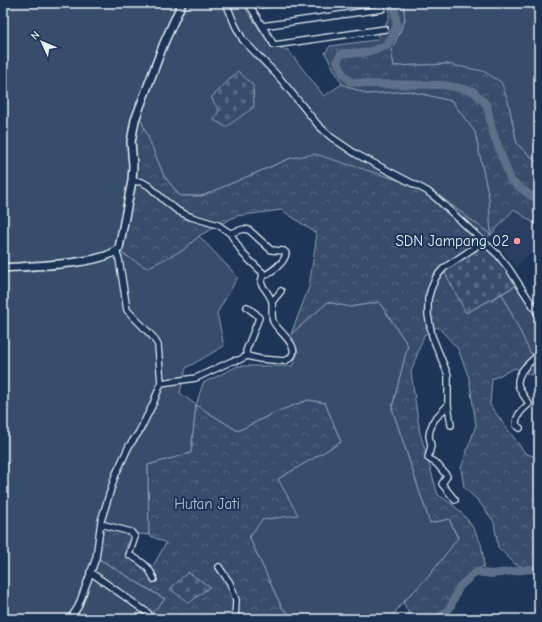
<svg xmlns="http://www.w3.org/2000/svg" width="542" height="622" font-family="'Comic Neue',sans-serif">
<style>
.built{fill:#2a4162}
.grass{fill:#374d6c;stroke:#909fb2}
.forest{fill:url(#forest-crowns);stroke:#909fb2}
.cemetery{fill:url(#cemetery-stones);stroke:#909fb2}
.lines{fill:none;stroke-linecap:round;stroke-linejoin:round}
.river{stroke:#5d7089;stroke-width:8}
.minor-casing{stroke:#e8f1f8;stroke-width:8}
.major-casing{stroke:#e8f1f8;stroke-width:10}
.minor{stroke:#1d3557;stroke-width:5.5}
.major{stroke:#1d3557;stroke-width:7}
.poi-dot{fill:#ff9aa2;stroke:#1d3557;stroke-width:1.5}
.labels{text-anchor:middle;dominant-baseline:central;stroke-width:4;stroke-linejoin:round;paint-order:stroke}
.poi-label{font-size:15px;fill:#e8f1f8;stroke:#1d3557;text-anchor:end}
.park-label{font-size:15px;fill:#b3c0ce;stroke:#1d3557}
</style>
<defs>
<pattern id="forest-crowns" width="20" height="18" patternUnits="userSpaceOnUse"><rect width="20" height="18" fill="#374d6c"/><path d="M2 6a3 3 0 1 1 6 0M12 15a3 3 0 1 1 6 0" fill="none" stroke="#546782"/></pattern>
<pattern id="cemetery-stones" width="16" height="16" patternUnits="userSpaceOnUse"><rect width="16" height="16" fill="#374d6c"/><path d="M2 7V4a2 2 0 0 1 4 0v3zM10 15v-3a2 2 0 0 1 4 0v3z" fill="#546782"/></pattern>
</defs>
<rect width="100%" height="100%" fill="#1d3557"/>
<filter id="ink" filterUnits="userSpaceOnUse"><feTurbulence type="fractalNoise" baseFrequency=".025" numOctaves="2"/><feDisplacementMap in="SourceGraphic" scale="8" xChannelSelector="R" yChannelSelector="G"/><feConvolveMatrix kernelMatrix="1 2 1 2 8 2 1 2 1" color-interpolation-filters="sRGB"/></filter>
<g filter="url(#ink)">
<!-- built -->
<path class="built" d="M514,209l25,18v19l-23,20 -25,-31z"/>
<!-- grass -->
<path class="grass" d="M3,3h242l1,6 25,38 17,3 36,46 18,-12 25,10 42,-3 43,10 23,31 14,66 2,37 -58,-44 -142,-33 -89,38h-22l-16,-20 -25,-60 44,134 16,-14 39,41 -21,36 7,33 -38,22 -6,25 16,12 7,-22 35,-17h54l6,-14 -7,-18 37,-32 22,5 29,-5 29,43 -16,63 38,115 19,-4 9,20 -29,37 -26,26 -13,17h-94l-14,-11 -33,-71 13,-17 16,-41 63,-37 -16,-39 -17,-3 -32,12 -38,19 -42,-26 -5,48 -43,12 1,70 -18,-2 -32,26 67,41 -20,19h-143v-334l1,-18 -1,-25z
M403,3h136v161l-22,-20 -9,-43 -61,-37 -53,2 -3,-15 14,-31z
M517,285l22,35v30l-8,5 -29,-61z"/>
<!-- forest -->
<path class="forest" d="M390,3h13l2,17 -14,31 3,15 53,-2 36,7 18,11 7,19 9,43 22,20v34h-1l1,4v25l-25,-18 -23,26 -48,32 23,46 36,-19 29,60 8,-4v32l-1,-4 -23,-10 -23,11 -2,26 35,48 14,5v115l-24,-9 -17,-17 -4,-25 -14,-19 -16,-16 -3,-19 15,-43 -7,-47 -11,-29 -20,-22 -14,8 -13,37 9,61 18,62c20,11 35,28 43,49 2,7 2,15 3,22l-13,7 -23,41 -6,5h-30l-9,-17 26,-26 29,-38 -9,-19 -19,4 -38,-115 16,-63 -29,-43 -29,5 -22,-5 -37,32 18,-47 8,-53 -35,-24 -46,6 -37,20 -16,14 -36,18 -29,-17 21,-136 25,61 16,20h22l89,-38 24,-4 118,37 58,44 -2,-37 -14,-66 -23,-31 -43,-10 -42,3 -25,-10 -17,-31 5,-7 46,-6 13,-22z
M308,400l17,3 16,39 -63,37 20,36 -36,5 -13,17 33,71 14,11h-150l19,-20 -66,-40 4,-35 28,9 -6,19 28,14 13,-23 -17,-8 -1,-70 43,-12 5,-48 42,26 38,-19z"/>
<!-- cemetery -->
<path class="cemetery" d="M238,71l15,14 1,22 -28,20 -12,-7 5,-10 -8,-12z
M484,243l28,34 5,8 -51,28 -24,-46z
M188,572l22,15 -21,16 -19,-14z"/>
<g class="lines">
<!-- river -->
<path class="river" d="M394,3l3,23 -10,20 -24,7h-21l-5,7 6,14 8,8 20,2 73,1 29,6 14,14 5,25 19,51 22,16 6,-1
M438,619l12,-11 9,-21 17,-15 16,2 39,-5 8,2"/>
<!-- minor casing -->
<g class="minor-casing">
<path id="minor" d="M226,3l9,22 8,15 35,36 40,49 13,12 25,17 71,37 9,7 62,57 11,14 30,46
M250,3v3l21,-3
M250,6l24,39 111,-16
M262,26l120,-17
M132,181l10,1 7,4 15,14 14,11 13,6 27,8 12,8 13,21 20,19 -2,10c3,6 10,13 11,19 1,7 -1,13 1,19 4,11 35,29 12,40l-25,-2 -13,-3 -8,4 -7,1 -36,17 -35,5
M230,233l14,-4 5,1 22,20 13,1 2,2c-1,10 -14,18 -22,23
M272,302l9,-11
M247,307l9,7 3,4 -13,33 1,5
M448,405l-14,15 -4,10 -1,6 2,10 -3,12 9,6 10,12 -5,8 13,16
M451,425l-3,-20v-30l-16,-39 -4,-21v-16l3,-10 5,-12 8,-9 40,-27
M520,428l-4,-3c0,-10 6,-15 13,-21 -3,-6 -10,-13 -11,-20 -1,-12 13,-23 21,-30
M101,524l30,8 4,5 -6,18c12,6 20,11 25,24
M219,567l11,16 6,17 -1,19
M90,572l58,41 3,6
M70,619l8,-12 18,-49 5,-37 14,-45 14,-30 10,-14 14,-28 8,-21 -3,-38 -5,-8 -26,-27 -8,-51 -3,-7"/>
</g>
<!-- major casing -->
<g class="major-casing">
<path id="major" d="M3,268c23,-2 103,-3 116,-20l13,-67 1,-16 -2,-23 4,-22 29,-77 18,-40"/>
</g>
<!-- minor -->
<use href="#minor" class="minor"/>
<!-- major -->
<use href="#major" class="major"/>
</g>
</g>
<!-- markers -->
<circle class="poi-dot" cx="517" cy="241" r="4"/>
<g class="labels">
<!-- poi labels -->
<g class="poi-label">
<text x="509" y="241">SDN Jampang 02</text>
</g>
<!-- park labels -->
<g class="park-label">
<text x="207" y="504">Hutan Jati</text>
</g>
</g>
<!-- margin -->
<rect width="542" height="622" fill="none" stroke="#1d3557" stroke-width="16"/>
<rect x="8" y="8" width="526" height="606" fill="none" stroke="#e8f1f8" stroke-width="1.5" filter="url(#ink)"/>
<!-- north arrow -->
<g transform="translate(42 42) rotate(314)" stroke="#1d3557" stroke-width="3" paint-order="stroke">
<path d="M0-3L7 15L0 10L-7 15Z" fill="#e8f1f8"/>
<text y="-6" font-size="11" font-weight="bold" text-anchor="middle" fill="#e8f1f8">N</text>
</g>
</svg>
